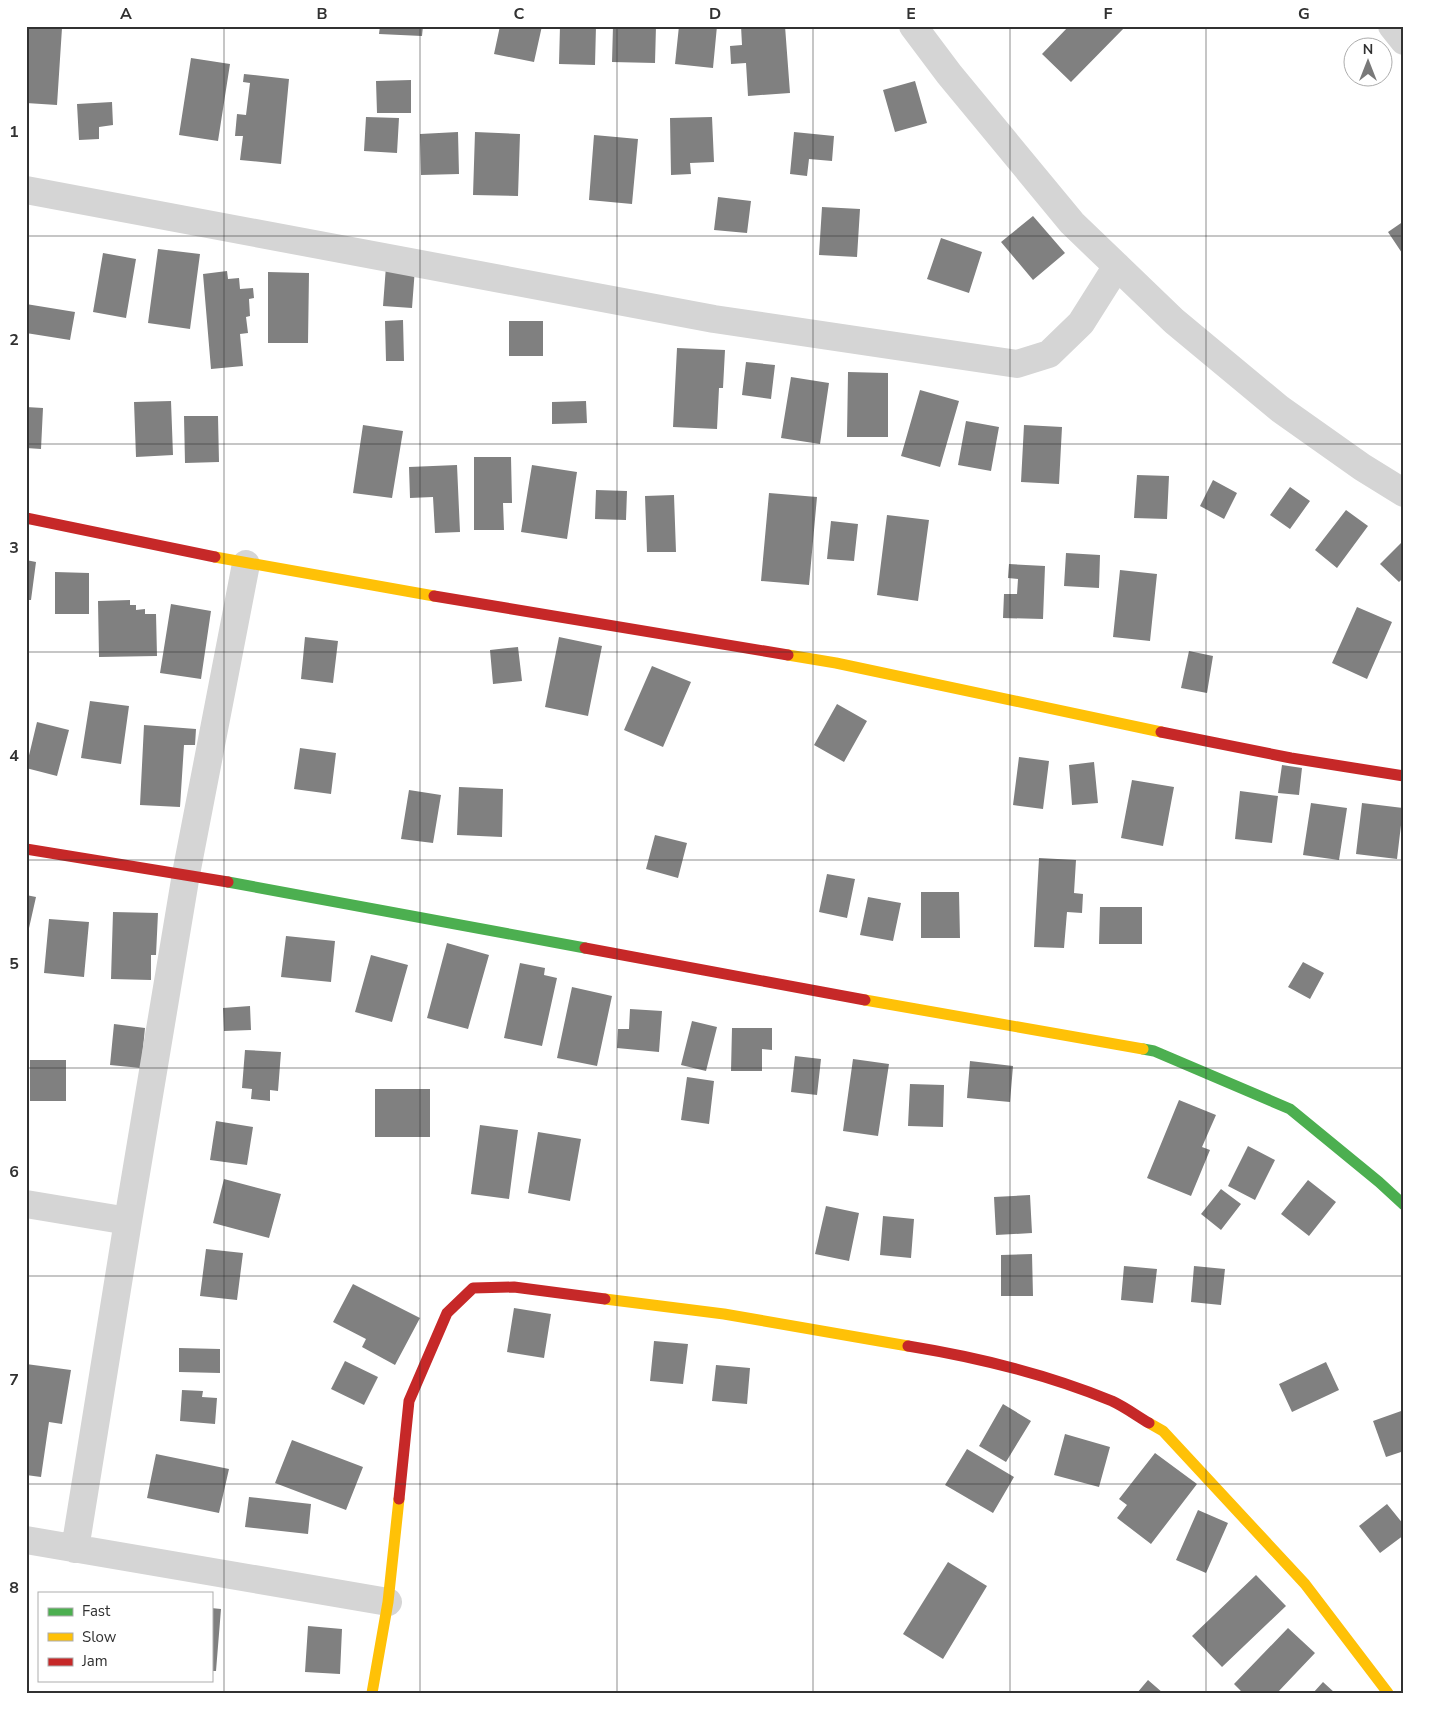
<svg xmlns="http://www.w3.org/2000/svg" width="1430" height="1719" font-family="'Nunito Sans',sans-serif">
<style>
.building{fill:#808080}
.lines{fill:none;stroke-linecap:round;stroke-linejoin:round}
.street{stroke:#d5d5d5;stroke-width:28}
.fast{stroke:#4caf50;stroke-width:11}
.slow{stroke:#ffc107;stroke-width:11}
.jam{stroke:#c62828;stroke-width:11}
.grid{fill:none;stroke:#313131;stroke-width:1;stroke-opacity:0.55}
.neatline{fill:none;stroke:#313131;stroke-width:2}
.grid-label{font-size:16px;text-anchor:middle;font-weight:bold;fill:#313131}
</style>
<rect width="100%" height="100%" fill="#fff"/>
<!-- building -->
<path class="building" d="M26,26l36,2 -5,77 -31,-2z
M380,26h43l-1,10 -43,-2z
M500,26h42l-8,36 -40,-8z
M560,26h36l-1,39 -36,-1z
M613,26h43l-1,37 -43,-1z
M679,26h38l-4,42 -38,-4z
M741,26h44l5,67 -42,3 -2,-33 -15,1 -1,-18 12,-1z
M1069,26h57l-55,56 -29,-28z
M191,58l39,6 -12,77 -39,-6z
M244,74l45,5 -8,85 -41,-4 3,-24h-8l2,-22 9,1 4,-32 -7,-1z
M411,80v33h-34l-1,-32z
M915,81l12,42 -32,9 -12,-42z
M112,102l1,23 -14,2v12l-20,1 -2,-36z
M366,117l33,1 -2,35 -33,-2z
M712,117l2,45 -24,1 1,11 -20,1 -1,-57z
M458,132l1,42 -38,1 -1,-41z
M475,132l45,2 -2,62 -45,-1z
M794,132l40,4 -2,25 -23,-2 -2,17 -17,-2z
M594,135l44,4 -6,65 -43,-4z
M718,197l33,4 -4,32 -33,-3z
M822,207l38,2 -3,48 -38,-2z
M1033,216l32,37 -32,27 -32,-38z
M1404,221v35l-16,-24z
M941,238l41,14 -13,41 -42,-14z
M158,249l42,5 -10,75 -42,-6z
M103,253l33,6 -10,59 -33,-6z
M386,266l29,2 -3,40 -29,-2z
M227,271l1,8 11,-1 1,11 13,-1 1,10 -5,1 1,17 -4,1 2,16 -8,1 3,32 -32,3 -8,-95z
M268,272l41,1 -1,70h-40z
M26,304l49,8 -5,28 -44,-7z
M403,320l1,41h-18l-1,-40z
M509,321h34v35h-34z
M677,348l48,2 -2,38h-4l-2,41 -44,-2z
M746,362l29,3 -4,34 -29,-4z
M848,372l40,1v64h-41z
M791,377l38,6 -9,61 -39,-6z
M920,390l39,11 -19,66 -39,-11z
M171,401l2,54 -37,2 -2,-55z
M586,401l1,22 -35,1v-22z
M26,407l17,1 -2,41 -15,-1z
M184,416h34l1,46 -34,1z
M966,421l33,6 -8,44 -33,-6z
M363,425l40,6 -11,67 -39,-5z
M1024,425l38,2 -3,57 -38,-2z
M474,457h37l1,46h-9l1,27h-30z
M457,465l3,67 -25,1 -2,-36 -23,1 -1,-31z
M532,465l45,7 -10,67 -46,-7z
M1137,475l32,1 -2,43 -33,-1z
M1213,480l24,13 -13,26 -24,-13z
M1290,487l20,14 -20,28 -20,-14z
M596,490l31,1 -1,29 -31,-1z
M769,493l48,4 -8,88 -48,-4z
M674,495l2,57h-29l-2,-56z
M1346,510l22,16 -31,42 -22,-18z
M887,515l42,5 -11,81 -41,-6z
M831,521l27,3 -4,37 -27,-2z
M1404,540v37l-5,5 -19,-18z
M1066,553l34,2 -1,33 -35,-2z
M26,560l10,2 -5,38h-5z
M1009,564l36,2 -2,53 -40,-1 1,-24h13l1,-15 -10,-1z
M1120,570l37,4 -7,67 -37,-4z
M55,572l34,1v41h-34z
M130,600v5h6v5l9,-1v5h11l1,42 -58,1 -1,-56z
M171,604l40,7 -10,68 -41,-6z
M1357,607l35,15 -25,57 -35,-16z
M305,637l33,4 -5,42 -32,-4z
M559,637l43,9 -14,70 -43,-9z
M518,647l4,34 -29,3 -3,-34z
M1189,651l24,5 -6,37 -26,-5z
M652,666l39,16 -28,65 -39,-17z
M90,701l39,5 -8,58 -40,-6z
M837,704l30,17 -23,41 -30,-17z
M37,722l32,8 -12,46 -31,-8z
M144,725l52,4 -1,16h-11l-4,62 -40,-2z
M300,748l36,5 -5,41 -37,-5z
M1019,757l30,4 -6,48 -30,-4z
M1094,762l4,41 -26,2 -3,-40z
M1282,765l20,3 -3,27 -21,-2z
M1132,780l42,7 -11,59 -42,-8z
M459,787l44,2 -1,48 -45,-2z
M409,790l32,5 -8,48 -32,-4z
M1240,791l38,5 -6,47 -37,-4z
M1311,803l36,5 -8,52 -36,-5z
M1362,803l41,5 -6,51 -41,-5z
M655,835l32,8 -9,35 -32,-9z
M1039,858l37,2 -2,33 9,1 -1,19 -15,-1 -3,36 -30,-1z
M827,874l28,5 -8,39 -28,-6z
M921,892h38l1,46h-39z
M26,895l10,2 -9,40h-1z
M868,897l33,6 -8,38 -33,-6z
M1100,907h42v37h-43z
M113,912l45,1 -2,42h-5v25l-40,-1z
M49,919l40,3 -5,55 -40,-4z
M286,936l49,5 -4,41 -50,-5z
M447,943l42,12 -21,74 -41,-11z
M371,955l37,10 -16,57 -37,-10z
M1303,962l21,11 -14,26 -22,-12z
M520,963l25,5 -1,7 13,3 -15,68 -38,-8z
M572,987l40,9 -15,70 -40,-8z
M250,1006l1,24 -27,1 -1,-23z
M630,1009l32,2 -3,41 -42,-4 1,-19h11z
M692,1021l25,6 -11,44 -25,-6z
M114,1024l31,4 -4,40 -31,-3z
M732,1028h40v22l-10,-1v22h-31z
M245,1050l36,2 -3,39 -8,-1v11l-19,-2 1,-10 -10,-1z
M795,1056l26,3 -4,36 -26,-3z
M853,1059l36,5 -11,72 -35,-5z
M30,1060h36v41h-36z
M970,1061l43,5 -3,36 -43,-4z
M687,1077l27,4 -5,43 -28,-4z
M910,1084l34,1 -1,42 -35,-1z
M375,1089h55v48h-55z
M1179,1100l37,15 -14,32 8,3 -19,46 -44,-18z
M216,1121l37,6 -6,38 -37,-5z
M480,1125l38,5 -9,69 -38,-5z
M538,1132l43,7 -11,62 -42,-8z
M1248,1146l27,14 -20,40 -27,-14z
M224,1179l57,15 -12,44 -56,-15z
M1308,1180l28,22 -27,34 -28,-22z
M1221,1189l20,15 -20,26 -20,-16z
M1030,1195l2,38 -36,2 -2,-38z
M826,1206l33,7 -10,48 -34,-7z
M883,1216l31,3 -3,39 -31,-3z
M206,1249l37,4 -6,47 -37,-4z
M1032,1254l1,42h-32v-41z
M1124,1266l33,3 -4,34 -32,-3z
M1194,1266l31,3 -4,36 -30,-3z
M353,1284l67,34 -25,47 -33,-18 4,-8 -33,-17z
M514,1308l37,6 -7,44 -37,-6z
M654,1341l34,3 -5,40 -33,-3z
M179,1348l41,1v24l-41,-1z
M345,1361l33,16 -14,28 -33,-16z
M1326,1362l13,28 -47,22 -13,-28z
M26,1364l45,6 -9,54 -13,-2 -8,55 -15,-2z
M716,1365l34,3 -3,36 -35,-3z
M182,1390l21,1 -1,6 15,1 -2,26 -35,-3z
M1003,1404l28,17 -25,41 -27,-16z
M1404,1410v41l-18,6 -13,-36z
M1065,1434l45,13 -11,40 -45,-12z
M292,1440l71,27 -17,43 -71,-27z
M967,1449l47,28 -21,36 -48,-28z
M1155,1453l42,31 -46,60 -34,-26 10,-13 -8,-6z
M156,1454l73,15 -10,44 -72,-15z
M249,1497l62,7 -3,30 -63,-7z
M1387,1504l17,21v10l-24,18 -21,-27z
M1198,1510l30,13 -22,50 -30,-13z
M948,1562l39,24 -44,73 -40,-25z
M1256,1575l30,31 -64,61 -30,-31z
M211,1608l10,1 -5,62h-5z
M308,1626l34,3 -2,45 -35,-2z
M1288,1628l27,25 -38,40h-34l-9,-9z
M1148,1680l15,13h-26z
M1323,1682l12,11h-22z"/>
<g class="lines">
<!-- street -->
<path class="street" d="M913,26l36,48 123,149 102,98 106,88 82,58 42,26
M1392,26l12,15
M26,190l688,129 303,45 32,-10 32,-31 36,-57
M26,1204l102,17
M26,1540l362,62
M75,1549l53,-328 58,-347 60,-310"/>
<!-- fast -->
<path class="fast" d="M228,882l357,66
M1143,1049l11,2 136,58 89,73 25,23"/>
<!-- slow -->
<path class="slow" d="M215,557l219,39
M788,655l48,8 325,69
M865,1000l278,49
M605,1299l119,15 184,32
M1149,1423l14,8 142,153 83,109
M372,1693l16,-91 11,-103"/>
<!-- jam -->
<path class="jam" d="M26,518l189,39
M434,596l354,59
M1161,732l130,26 113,18
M26,849l202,33
M585,948l280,52
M908,1346c68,11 141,29 204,55 13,6 25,15 37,22
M399,1499l10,-98 38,-88 26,-25 41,-1 91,12"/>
</g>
<!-- grid -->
<path class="grid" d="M224,26v1667M420,26v1667M617,26v1667M813,26v1667M1010,26v1667M1206,26v1667M26,236h1378M26,444h1378M26,652h1378M26,860h1378M26,1068h1378M26,1276h1378M26,1484h1378"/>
<!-- border -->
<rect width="1430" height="1719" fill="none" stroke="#ffffff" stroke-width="55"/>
<!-- legend -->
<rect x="38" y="1592" width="175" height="90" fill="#ffffff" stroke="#adadad"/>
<rect x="48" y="1608" width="25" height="8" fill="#4caf50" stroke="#adadad"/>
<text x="82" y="1616" font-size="15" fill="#313131">Fast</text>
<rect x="48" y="1633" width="25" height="8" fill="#ffc107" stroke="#adadad"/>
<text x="82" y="1642" font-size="15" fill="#313131">Slow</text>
<rect x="48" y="1658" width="25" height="8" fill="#c62828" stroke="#adadad"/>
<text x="82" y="1666" font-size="15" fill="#313131">Jam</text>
<!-- north arrow -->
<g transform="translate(1368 62)"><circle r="24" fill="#ffffff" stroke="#adadad"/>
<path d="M0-4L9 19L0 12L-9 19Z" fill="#797979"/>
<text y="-8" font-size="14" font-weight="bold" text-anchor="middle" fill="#313131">N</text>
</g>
<rect x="28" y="28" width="1374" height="1664" class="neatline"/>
<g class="grid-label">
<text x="126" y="19">A</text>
<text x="322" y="19">B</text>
<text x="519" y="19">C</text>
<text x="715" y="19">D</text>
<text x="911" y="19">E</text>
<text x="1108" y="19">F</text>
<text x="1304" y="19">G</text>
<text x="14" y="137">1</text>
<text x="14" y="345">2</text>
<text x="14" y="553">3</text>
<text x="14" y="761">4</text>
<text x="14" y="969">5</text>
<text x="14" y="1177">6</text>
<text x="14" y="1385">7</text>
<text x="14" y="1593">8</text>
</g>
</svg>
